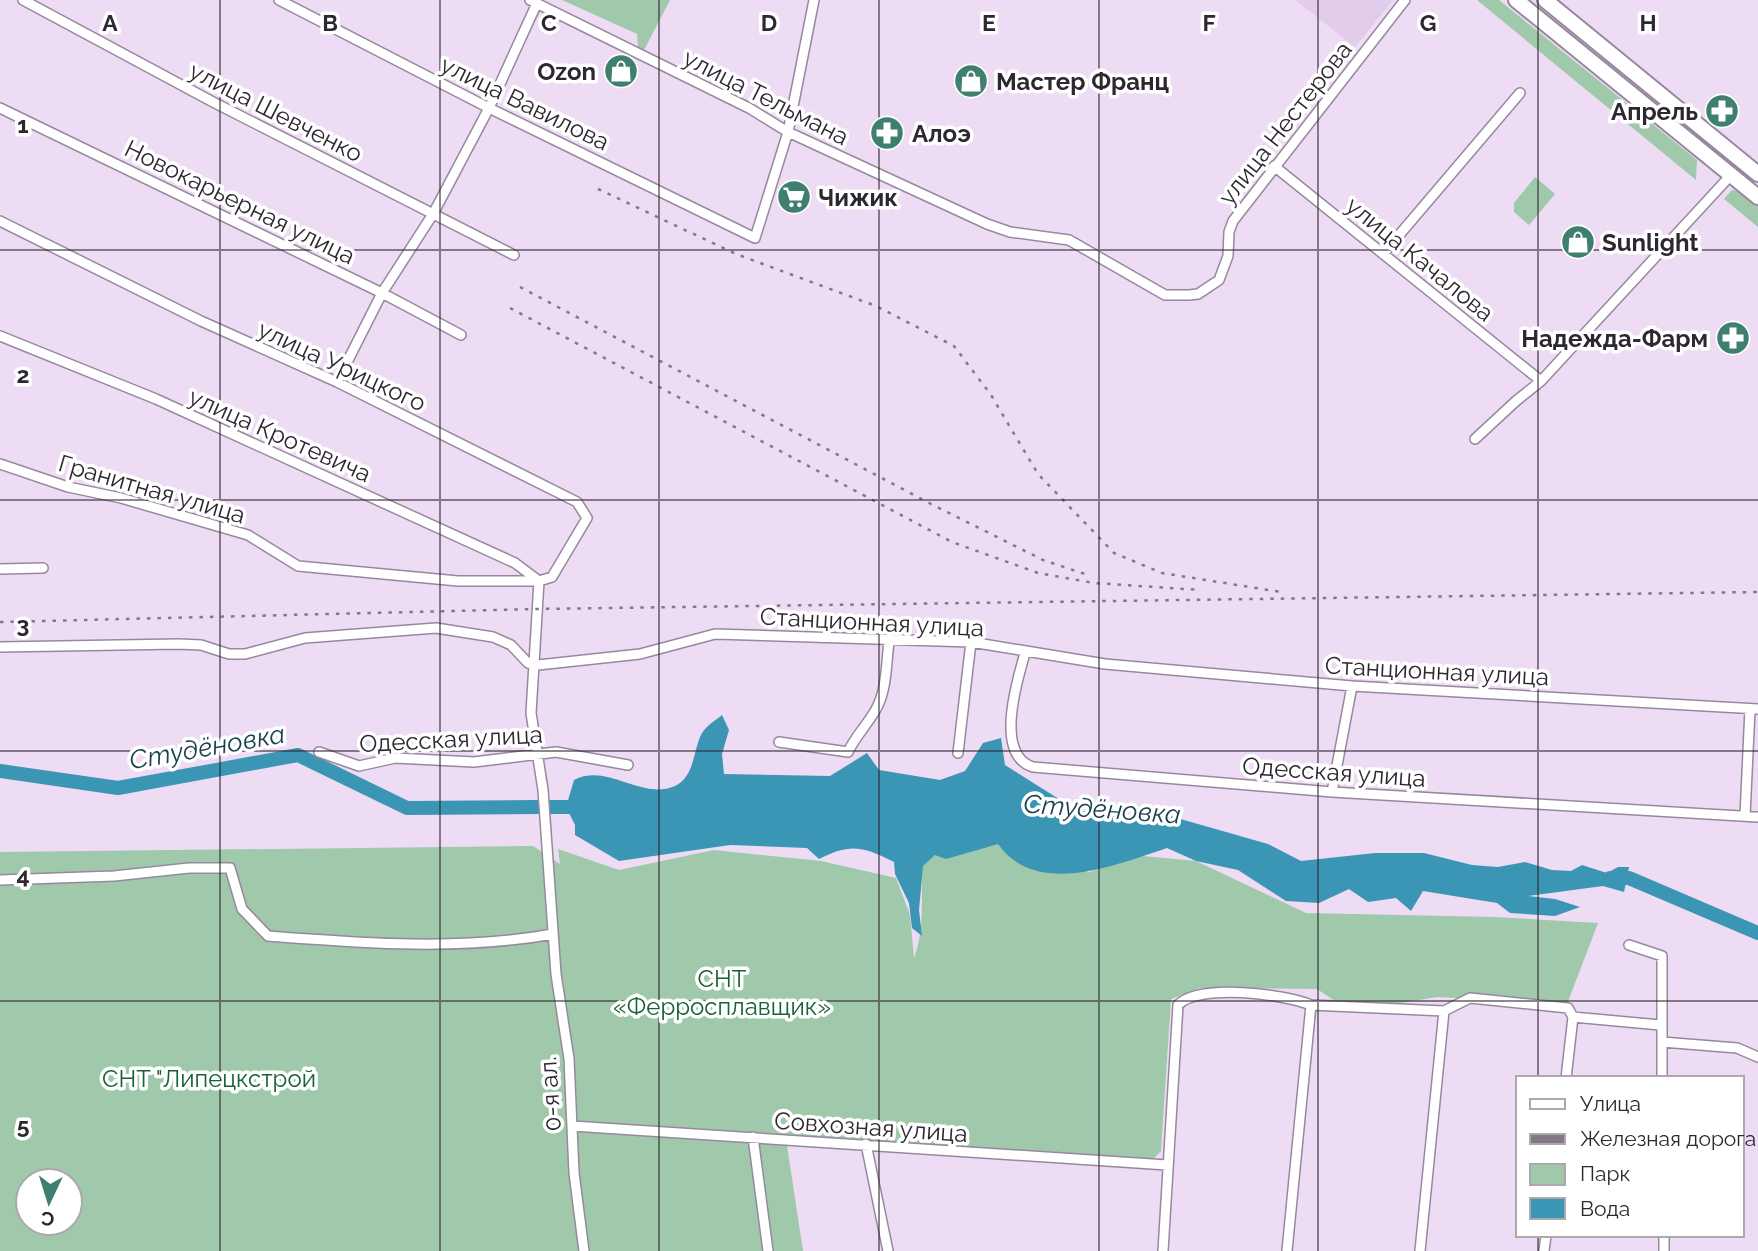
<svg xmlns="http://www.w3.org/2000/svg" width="1758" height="1251" font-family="Raleway,sans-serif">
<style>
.built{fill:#e1cce9}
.green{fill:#9fc9aa;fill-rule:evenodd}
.water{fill:#3b95b4}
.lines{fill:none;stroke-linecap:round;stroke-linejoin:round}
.river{stroke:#3b95b4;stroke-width:14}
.street-casing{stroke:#98889e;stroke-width:12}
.primary-casing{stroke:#98889e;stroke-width:18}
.street{stroke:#fff;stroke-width:9}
.primary{stroke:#fff;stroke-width:14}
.rail{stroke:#837888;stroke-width:2.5;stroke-dasharray:3.5 7;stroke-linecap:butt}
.grid{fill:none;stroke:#2d2730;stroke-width:2;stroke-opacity:0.55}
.labels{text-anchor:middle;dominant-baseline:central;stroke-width:7;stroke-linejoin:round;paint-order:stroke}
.poi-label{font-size:24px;font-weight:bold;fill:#2d2730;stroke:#fff;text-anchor:start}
.street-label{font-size:24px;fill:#2d2730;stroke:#fff}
.park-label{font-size:24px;fill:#166135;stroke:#fff}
.water-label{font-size:26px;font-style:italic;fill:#1a414f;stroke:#fff}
.grid-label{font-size:23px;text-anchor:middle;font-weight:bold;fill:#2d2730;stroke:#fff;stroke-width:7;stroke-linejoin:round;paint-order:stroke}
</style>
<rect width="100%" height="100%" fill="#eddcf4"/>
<!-- built -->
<path class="built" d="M1295,0h98l-38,47z"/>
<!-- green -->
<path class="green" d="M562,0h108l-26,50 -6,-3 -1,-13z
M1477,0h22l198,160 -1,20z
M1535,177l20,17 -26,31 -15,-13v-9z
M1732,190l10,1 16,14v22l-34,-28z
M998,843l91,29 54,-16 53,5 110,52 189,4 103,6 -31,81 -130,-7 -54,9 -48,-5 -18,-12 -117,-1 -29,11 -10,152 -11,11 -364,-23 17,112h-803v-399l533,-6 27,18 -2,-15 61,21 95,-20 107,11 75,17 14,37 4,43c11,-28 7,-62 8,-92l13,-11zM28,1181h42v42h-42z"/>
<!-- water -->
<path class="water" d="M722,715l7,15 -7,24 2,20 106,2 37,-23 12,17 61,10 25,-9 18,-28 18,-5 4,27 73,46 44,1 17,8 17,-8 112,32 33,17 74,-8h49l48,12 26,2 27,-5 27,8 19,1 11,-6 25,8 11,-6h11l-5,25 -21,-6 -75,10 27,3 25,8 -25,9 -45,-3 -13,-10 -74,-12 -12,20 -15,-13 -28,4 -19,-13 -30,14 -33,-2 -48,-31 -42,-9 -29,-13c-51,17 -131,50 -169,-4l-52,15 -11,-4 -12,11 -4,44 3,26 -10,-8 -3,-25 -14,-29 -1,-12c-31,-16 -44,-19 -75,-3l-12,-11 -77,-3 -111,16 -44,-26v-10l-9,-18 8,-27c33,-18 68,21 101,6 20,-9 18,-37 27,-53 4,-7 14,-13 20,-18z"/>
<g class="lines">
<!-- river -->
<path class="river" d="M0,771l118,17 180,-33 109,53 130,-1
M550,807h32
M1610,878h19l129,55"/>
<!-- street casing -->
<g class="street-casing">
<path id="street" d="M23,0l190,102 301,153
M279,0l210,108 266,130 33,-106 26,-132
M530,0l219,108 39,24 199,92 23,8 59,8 96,55h24l9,-1 21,-14 9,-24 1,-24 4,-11 172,-221
M0,108l382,185 79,42
M1274,166l267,215
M0,221l201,100 136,61 240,120 10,16 -35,59 -13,4h-81l-160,-15 -50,-31 -127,-37 -53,-11 -68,-23
M1383,254l137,-161
M0,336l156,63 359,164 24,18
M337,382l45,-89 51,-79 56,-106 48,-105
M1475,439l41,-38 25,-20 190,-206
M0,569l43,-1
M539,581l-8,132 12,77 13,184 13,85 5,114 10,78
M0,647l179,-3 22,1 28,9h16l60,-16 131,-10 57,9 18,8 17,18 10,2 102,-11 75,-20 256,8 134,22 247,22 406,23
M1025,653c-8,28 -31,102 8,114l299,25 426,25
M779,742l69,10c7,-15 18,-26 27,-41 12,-20 11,-46 14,-69
M319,752l40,14 36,-8 79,4 82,-10 72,13
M958,753l13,-111
M1332,792l20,-106
M1745,816l5,-107
M0,880l114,-4 75,-8h41l12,41 26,27c93,7 192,15 285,-2
M1629,945l33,11v122
M1662,1042l75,6 21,9
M1566,1078l7,-61
M572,1126l595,39
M753,1137l15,114
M866,1144l22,107
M1664,1235v16
M1163,1251l15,-246c21,-22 106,-11 133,0l133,6 26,-13 98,10 5,9 87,8
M1287,1251l24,-246
M1420,1251l24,-240
M1544,1251l2,-16"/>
</g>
<!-- primary casing -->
<g class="primary-casing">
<path id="primary" d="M1516,0l242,197
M1545,0l213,174"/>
</g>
<!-- street -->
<use href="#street" class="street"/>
<!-- primary -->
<use href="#primary" class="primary"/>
<!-- rail -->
<path class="rail" d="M598,189l138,65 140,52 78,40 37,49 47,79 76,79 48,20 119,19
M520,287l411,217 112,56 42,14
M510,308l442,234 86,31 56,10 107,7
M0,622l536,-13 1222,-17"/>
</g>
<!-- grid -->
<path class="grid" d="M220,0v1251M440,0v1251M659,0v1251M879,0v1251M1099,0v1251M1318,0v1251M1538,0v1078M0,250h1758M0,500h1758M0,751h1758M0,1001h1758M1538,1235v16"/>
<!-- icons -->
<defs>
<g id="shop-disc" transform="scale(1.75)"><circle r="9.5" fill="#3e7f6f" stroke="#fff"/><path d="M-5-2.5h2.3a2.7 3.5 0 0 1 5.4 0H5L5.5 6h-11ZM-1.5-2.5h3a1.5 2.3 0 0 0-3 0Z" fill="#fff"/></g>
<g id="pharmacy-disc" transform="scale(1.75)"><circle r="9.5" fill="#3e7f6f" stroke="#fff"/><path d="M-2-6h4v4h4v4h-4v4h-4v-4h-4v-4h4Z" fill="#fff"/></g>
<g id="supermarket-disc" transform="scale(1.75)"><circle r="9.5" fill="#3e7f6f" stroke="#fff"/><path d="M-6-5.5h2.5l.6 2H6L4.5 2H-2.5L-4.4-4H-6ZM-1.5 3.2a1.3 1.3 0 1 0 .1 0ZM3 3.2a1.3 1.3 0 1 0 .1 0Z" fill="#fff"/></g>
</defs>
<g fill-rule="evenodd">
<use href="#shop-disc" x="621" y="71"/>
<use href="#shop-disc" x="971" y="81"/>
<use href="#pharmacy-disc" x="1722" y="111"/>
<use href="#pharmacy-disc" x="887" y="133"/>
<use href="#supermarket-disc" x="794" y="197"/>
<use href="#shop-disc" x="1578" y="242"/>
<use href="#pharmacy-disc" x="1733" y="338"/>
</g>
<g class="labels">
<!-- poi labels -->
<g class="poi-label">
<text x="596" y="71" text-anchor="end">Ozon</text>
<text x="996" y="81">Мастер Франц</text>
<text x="1698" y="111" text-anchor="end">Апрель</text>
<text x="912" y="133">Алоэ</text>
<text x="818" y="197">Чижик</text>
<text x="1602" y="242">Sunlight</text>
<text x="1708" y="338" text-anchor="end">Надежда-Фарм</text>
</g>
<!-- street labels -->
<g class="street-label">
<text transform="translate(766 97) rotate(27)">улица Тельмана</text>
<text transform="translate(525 103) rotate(26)">улица Вавилова</text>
<text transform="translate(276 112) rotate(27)">улица Шевченко</text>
<text transform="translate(1285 123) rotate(-52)">улица Нестерова</text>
<text transform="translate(240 202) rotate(26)">Новокарьерная улица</text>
<text transform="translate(1420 259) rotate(39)">улица Качалова</text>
<text transform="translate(342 366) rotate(25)">улица Урицкого</text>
<text transform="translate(280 435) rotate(24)">улица Кротевича</text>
<text transform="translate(152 489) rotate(16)">Гранитная улица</text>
<text transform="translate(872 622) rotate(3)">Станционная улица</text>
<text transform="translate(1437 671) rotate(3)">Станционная улица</text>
<text transform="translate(451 739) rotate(-3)">Одесская улица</text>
<text transform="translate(1334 772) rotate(4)">Одесская улица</text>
<text transform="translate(550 1094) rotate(-94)">0-я ал.</text>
<text transform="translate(871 1127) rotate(4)">Совхозная улица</text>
</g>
<!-- park labels -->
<g class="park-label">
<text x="722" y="978">СНТ<tspan x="722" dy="28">«Ферросплавщик»</tspan></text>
<text x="209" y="1078">СНТ "Липецкстрой</text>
</g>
<!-- water labels -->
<g class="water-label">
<text transform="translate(207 747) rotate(-10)">Студёновка</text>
<text transform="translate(1102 809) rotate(4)">Студёновка</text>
</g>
</g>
<g class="grid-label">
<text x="110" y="31">A</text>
<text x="330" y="31">B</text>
<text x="549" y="31">C</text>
<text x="769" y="31">D</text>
<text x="989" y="31">E</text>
<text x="1209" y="31">F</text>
<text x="1428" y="31">G</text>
<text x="1648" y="31">H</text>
<text x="23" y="133">1</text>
<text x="23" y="383">2</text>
<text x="23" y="633">3</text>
<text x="23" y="884">4</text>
<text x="23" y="1134">5</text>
</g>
<!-- legend -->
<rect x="1516" y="1076" width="228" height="161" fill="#ffffff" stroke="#aba9ac" stroke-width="2"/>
<rect x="1530" y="1099" width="35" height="10" fill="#ffffff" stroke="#aba9ac" stroke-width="2"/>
<text x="1580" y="1111" font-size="21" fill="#2d2730">Улица</text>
<rect x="1530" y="1134" width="35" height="10" fill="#837888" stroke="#aba9ac" stroke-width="2"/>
<text x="1580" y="1146" font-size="21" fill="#2d2730">Железная дорога</text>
<rect x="1530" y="1164" width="35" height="21" fill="#9fc9aa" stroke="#aba9ac" stroke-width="2"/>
<text x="1580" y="1181" font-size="21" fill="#2d2730">Парк</text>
<rect x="1530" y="1198" width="35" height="21" fill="#3b95b4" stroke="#aba9ac" stroke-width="2"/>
<text x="1580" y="1216" font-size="21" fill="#2d2730">Вода</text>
<!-- north arrow -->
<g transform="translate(49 1202) rotate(184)"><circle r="33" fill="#ffffff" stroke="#aba9ac" stroke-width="2"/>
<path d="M0-5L12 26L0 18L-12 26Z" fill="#3e7f6f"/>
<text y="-10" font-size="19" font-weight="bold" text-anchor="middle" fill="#2d2730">С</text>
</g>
</svg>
